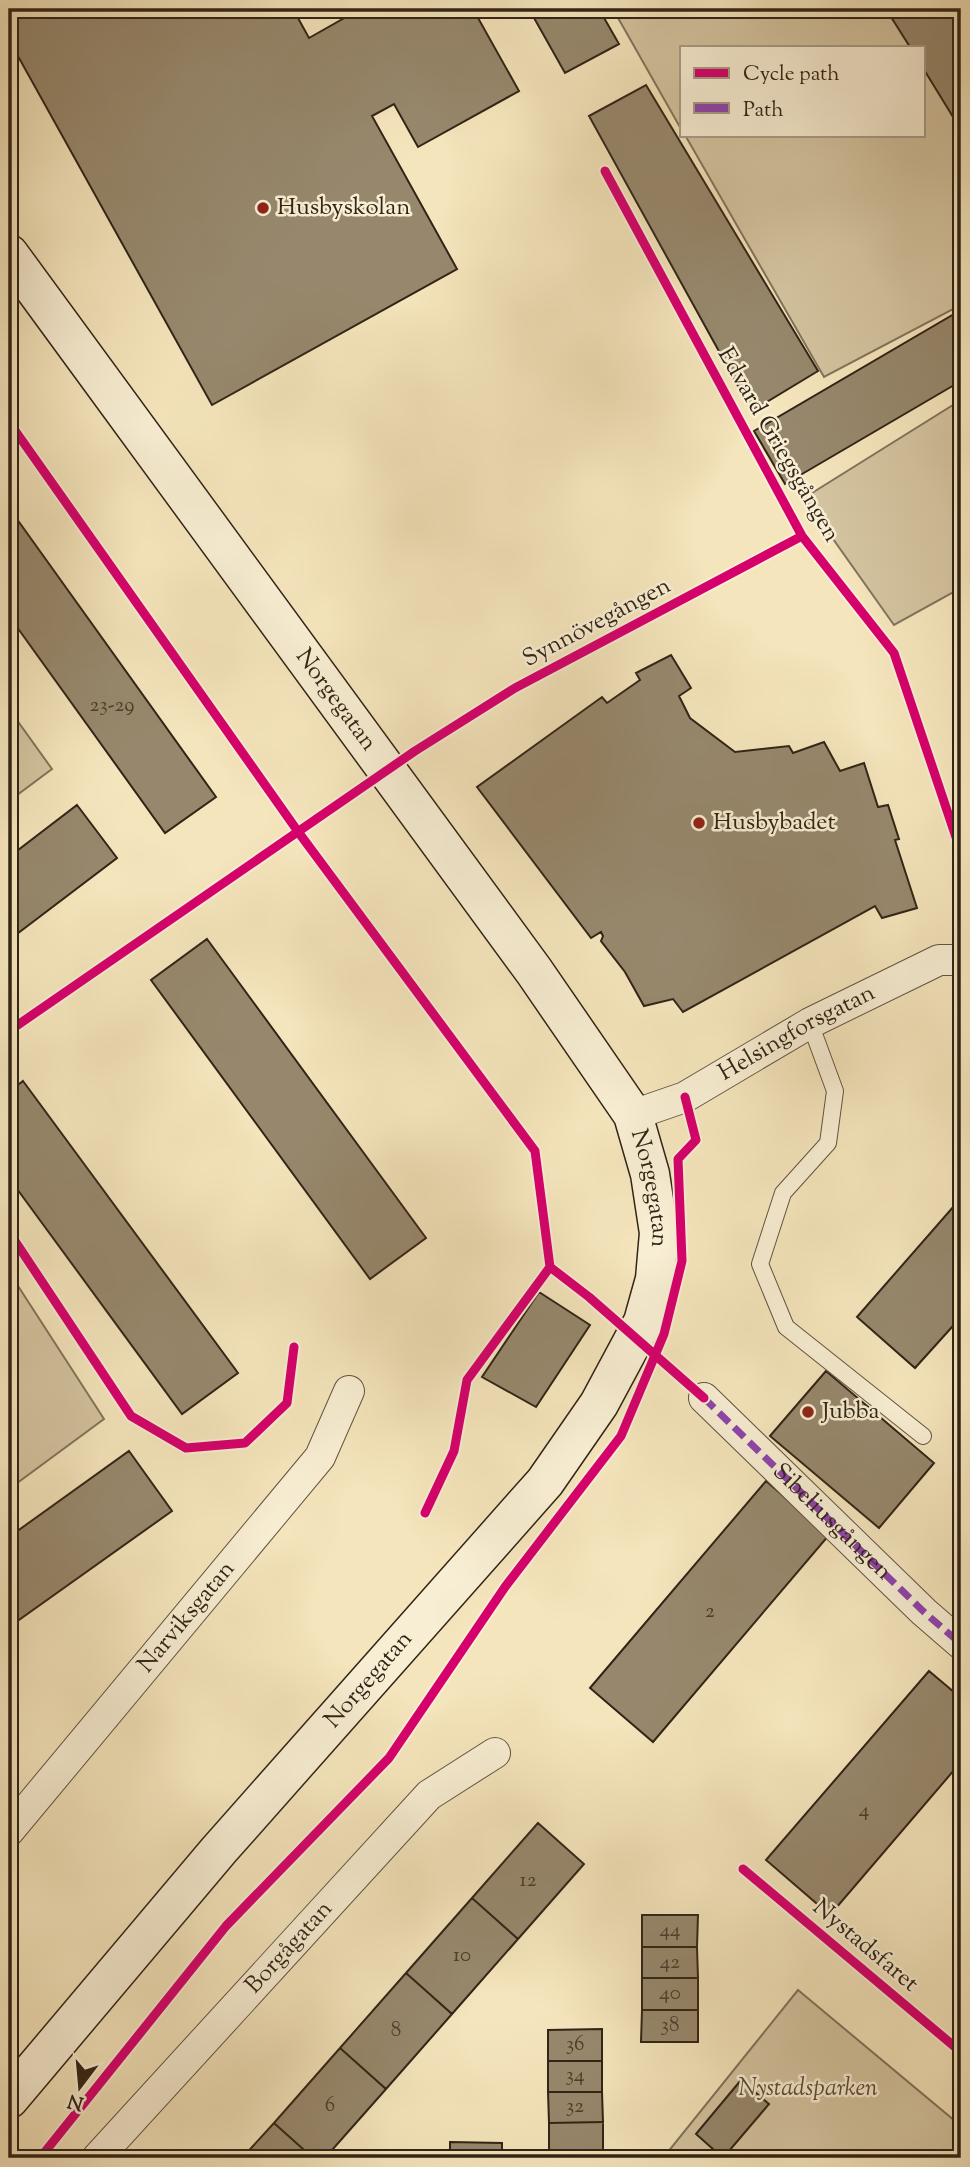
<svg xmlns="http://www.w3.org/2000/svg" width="970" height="2167" font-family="'Sorts Mill Goudy',serif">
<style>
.green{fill:#d4c4a0;stroke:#82745c;stroke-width:2}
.building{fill:#97886d;stroke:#312417;stroke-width:2}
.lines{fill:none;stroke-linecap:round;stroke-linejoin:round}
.lane-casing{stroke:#625440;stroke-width:18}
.street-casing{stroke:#625440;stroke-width:32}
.secondary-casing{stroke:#312417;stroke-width:41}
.lane{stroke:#f8eed3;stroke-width:16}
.street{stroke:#f8eed3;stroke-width:30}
.secondary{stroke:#f8eed3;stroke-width:38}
.quiet{stroke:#8e44ad;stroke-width:7;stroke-dasharray:14 7;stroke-linecap:butt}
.cycleway-casing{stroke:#f8eed3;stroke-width:13}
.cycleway{stroke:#d6006c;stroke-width:9}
.poi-dot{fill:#8f2418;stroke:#f8eed3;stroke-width:2.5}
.labels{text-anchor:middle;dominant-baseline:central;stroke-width:5;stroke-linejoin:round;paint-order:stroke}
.number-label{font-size:21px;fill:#4a3d2c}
.poi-label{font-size:24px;fill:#312417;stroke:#f8eed3;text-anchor:start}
.street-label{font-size:24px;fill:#312417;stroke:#f8eed3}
.park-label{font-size:24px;font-style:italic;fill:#5a4c39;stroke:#f8eed3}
</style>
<rect width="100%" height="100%" fill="#f5e5bc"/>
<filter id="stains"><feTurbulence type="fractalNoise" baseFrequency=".00286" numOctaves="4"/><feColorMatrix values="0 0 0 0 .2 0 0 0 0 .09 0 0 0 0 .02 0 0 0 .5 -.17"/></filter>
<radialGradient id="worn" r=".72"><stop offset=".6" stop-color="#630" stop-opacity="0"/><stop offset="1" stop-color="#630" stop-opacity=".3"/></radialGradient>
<!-- green -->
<path class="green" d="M613,9h274l27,38h-233v82z
M923,60l38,55v190l-137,72 -139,-242h238z
M961,400v188l-67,37 -90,-127z
M9,709l43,60 -43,32z
M9,1272l95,147 -95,70z
M798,1990l163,136v32h-298z"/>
<!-- building -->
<path class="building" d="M9,9h284l16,29 44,-25 -2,-4h122l46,82 -101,56 -24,-43 -22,12 85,153 -245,136 -203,-365z
M529,9h70l20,35 -54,29z
M886,9h75v121l-38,-62v-21h-13z
M646,85l172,286 -66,40 -163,-295z
M961,310v71l-176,103 -31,-53z
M9,508l207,289 -51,36 -156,-217z
M671,655l20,33 -12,8 11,22 45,34 54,-6 4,7 31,-11 16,29 24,-8 14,44 10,-2 11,34 -4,1 22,68 -35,10 -7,-12 -192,106 -10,-13 -29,7 -19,-34 -24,-31 2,-5 -2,-4 -10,6 -114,-151 125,-90 5,6 33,-23 -4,-7z
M77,805l40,53 -108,82v-83z
M207,939l219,299 -56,41 -219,-299z
M23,1081l215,292 -56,41 -173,-236v-86z
M961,1198v119l-46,51 -58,-51z
M539,1292l51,33 -54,82 -54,-30z
M826,1371l108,92 -55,65 -109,-92z
M129,1451l43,60 -163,116v-90z
M766,1481l63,54 -176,207 -63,-54z
M929,1671l32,27v64l-131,153 -64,-55z
M538,1823l46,41 -66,75 -46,-41z
M472,1898l46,41 -66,75 -46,-41z
M642,1915h56l-1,32h-55z
M642,1947h55l1,31h-56z
M406,1973l46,41 -66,75 -46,-41z
M642,1978h56v32h-56z
M642,2010h56v32h-57z
M602,2029v32h-54v-31z
M340,2048l46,41 -61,69h-12l-39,-35z
M548,2061h54v31h-54z
M741,2080l28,24 -46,54 -27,-24z
M548,2092h54l1,30 -54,1z
M603,2122v31l-54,1v-31z
M274,2123l39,35h-71z
M450,2142l52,1v15h-52z"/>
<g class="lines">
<!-- lane casing -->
<g class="lane-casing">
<path id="lane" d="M810,1023l25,68 -7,52 -45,50 -23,71 26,63 137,109"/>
</g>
<!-- street casing -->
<g class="street-casing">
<g id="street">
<path id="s1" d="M633,1115l52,-18 125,-74 129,-63h22"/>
<path id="s2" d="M704,1398l220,214 37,32"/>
<path id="s3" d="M9,1831l311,-374 29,-66"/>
<path id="s4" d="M97,2158l332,-363 66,-42"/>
</g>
</g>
<!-- secondary casing -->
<g class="secondary-casing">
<g id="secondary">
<path id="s5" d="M9,254l525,717 99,144 17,59 9,59 -4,46 -12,43 -44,82 -54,78 -326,368 -210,249"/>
</g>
</g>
<!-- lane -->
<use href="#lane" class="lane"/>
<!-- street -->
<use href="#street" class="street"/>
<!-- secondary -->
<use href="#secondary" class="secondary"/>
<!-- quiet -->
<path class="quiet" d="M704,1398l220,214 37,32"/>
<!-- cycleway casing -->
<g class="cycleway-casing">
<path id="cycleway" d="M605,171l197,365 92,117 67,199
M9,422l290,411 236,318 15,116 39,30 115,101
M9,1031l406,-280 100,-63 287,-152
M9,1232l122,184 55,32 59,-5 42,-40 7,-56
M425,1513l29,-62 13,-71 83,-113
M743,1869l218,183
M40,2158l186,-232 163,-168 116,-171 116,-151 43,-102 18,-73 -4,-102 18,-19 -11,-43"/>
</g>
<!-- cycleway -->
<use href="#cycleway" class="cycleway"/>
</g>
<!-- markers -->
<g class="poi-dot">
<circle cx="263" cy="208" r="7"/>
<circle cx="699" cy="823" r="7"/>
<circle cx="808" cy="1412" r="7"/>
</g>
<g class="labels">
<!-- number labels -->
<g class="number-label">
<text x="112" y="706">23-29</text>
<text x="710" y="1612">2</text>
<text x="864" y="1811">4</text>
<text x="528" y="1881">12</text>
<text x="670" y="1931">44</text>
<text x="462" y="1956">10</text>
<text x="670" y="1963">42</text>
<text x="670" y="1994">40</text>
<text x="670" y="2026">38</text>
<text x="396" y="2031">8</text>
<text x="575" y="2045">36</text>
<text x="575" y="2076">34</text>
<text x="330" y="2106">6</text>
<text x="575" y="2107">32</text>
</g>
<!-- poi labels -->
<g class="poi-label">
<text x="277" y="208">Husbyskolan</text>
<text x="713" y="823">Husbybadet</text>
<text x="822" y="1412">Jubba</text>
</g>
<!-- street labels -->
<g class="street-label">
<text transform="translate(778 445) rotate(60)">Edvard Griegsgången</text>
<text transform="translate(597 623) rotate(-28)">Synnövegången</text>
<text stroke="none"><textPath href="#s5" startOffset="553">Norgegatan</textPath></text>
<text stroke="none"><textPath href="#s1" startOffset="184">Helsingforsgatan</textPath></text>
<text stroke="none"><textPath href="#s5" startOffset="1139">Norgegatan</textPath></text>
<text stroke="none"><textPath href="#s2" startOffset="178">Sibeliusgången</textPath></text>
<text stroke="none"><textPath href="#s3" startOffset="278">Narviksgatan</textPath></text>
<text transform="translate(369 1680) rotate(-49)">Norgegatan</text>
<text transform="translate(865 1946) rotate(40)">Nystadsfaret</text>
<text stroke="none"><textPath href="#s4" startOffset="285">Borgågatan</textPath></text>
</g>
<!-- park labels -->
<g class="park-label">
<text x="808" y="2089">Nystadsparken</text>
</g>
</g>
<!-- margin -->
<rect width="970" height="2167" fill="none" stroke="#f5e5bc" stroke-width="35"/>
<rect x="10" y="10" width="949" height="2146" fill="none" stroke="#312417" stroke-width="3.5"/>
<rect x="18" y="18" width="935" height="2132" fill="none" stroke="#312417" stroke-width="2"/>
<!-- legend -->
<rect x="680" y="46" width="245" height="91" fill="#f8eed3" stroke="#a89d88" stroke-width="2"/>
<rect x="694" y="68" width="35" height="10" fill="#d6006c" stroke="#a89d88" stroke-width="2"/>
<text x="743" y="80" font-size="21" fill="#312417">Cycle path</text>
<rect x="694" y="103" width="35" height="10" fill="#8e44ad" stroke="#a89d88" stroke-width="2"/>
<text x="743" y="116" font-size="21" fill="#312417">Path</text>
<!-- north arrow -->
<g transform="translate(80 2087) rotate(196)" stroke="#f8eed3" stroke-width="5" paint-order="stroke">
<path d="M0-5L12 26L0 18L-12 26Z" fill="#312417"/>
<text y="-10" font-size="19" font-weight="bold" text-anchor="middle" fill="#312417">N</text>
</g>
<rect width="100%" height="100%" filter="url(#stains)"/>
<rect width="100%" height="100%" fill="url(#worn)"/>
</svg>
